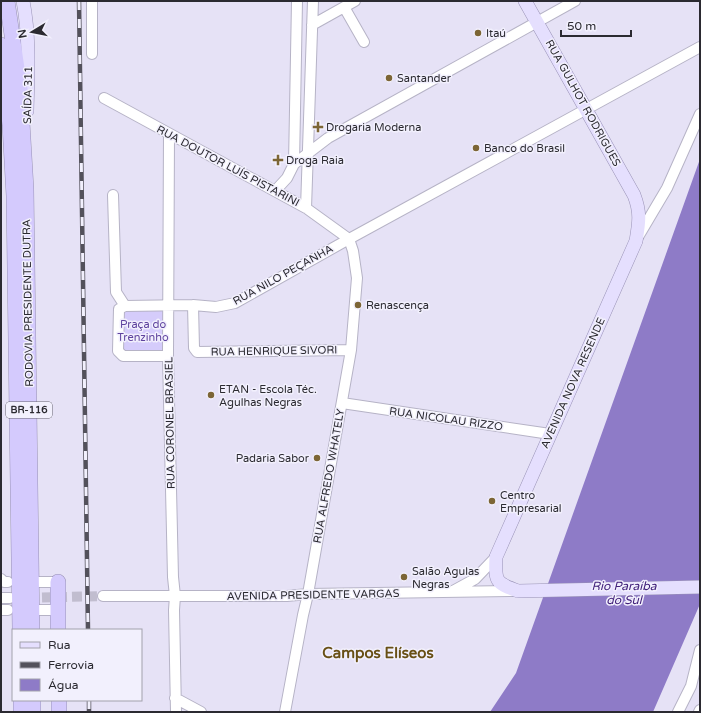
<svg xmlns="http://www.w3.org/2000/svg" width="701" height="713" font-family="'Varela Round',sans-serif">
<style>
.green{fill:#d5ccfb}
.water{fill:#8e7bc7}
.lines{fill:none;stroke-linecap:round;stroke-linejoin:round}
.minor-tunnel{stroke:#c1bdcf;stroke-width:10;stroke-dasharray:10 5;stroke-linecap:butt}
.minor-casing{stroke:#b6b3c6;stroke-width:12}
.major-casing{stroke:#9992b6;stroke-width:14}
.highway-casing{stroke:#9992b6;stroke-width:16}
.minor{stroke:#fff;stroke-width:10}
.major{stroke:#e5dffe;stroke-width:13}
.highway{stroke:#d4cafd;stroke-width:15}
.rail-casing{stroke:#53515b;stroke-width:4.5}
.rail{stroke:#f2f0fd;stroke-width:3;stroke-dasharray:9;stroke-linecap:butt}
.poi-dot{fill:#7c6535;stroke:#f2f0fd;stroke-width:1.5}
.labels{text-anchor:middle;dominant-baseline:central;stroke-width:3;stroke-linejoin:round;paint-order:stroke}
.shield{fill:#f2f0fd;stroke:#67656e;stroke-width:1}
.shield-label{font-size:10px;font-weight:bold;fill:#2b2a31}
.poi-label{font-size:11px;fill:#2b2a31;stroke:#f2f0fd;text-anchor:start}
.street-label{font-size:11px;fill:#2b2a31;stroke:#f2f0fd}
.park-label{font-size:11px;fill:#5e429e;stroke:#f2f0fd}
.water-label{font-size:12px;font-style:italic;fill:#41207a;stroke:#f2f0fd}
.district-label{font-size:15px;font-weight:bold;fill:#684f15;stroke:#f2f0fd}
</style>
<rect width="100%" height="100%" fill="#e6e2f6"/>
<!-- green -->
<path class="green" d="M166,308l-2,44h-43v-43z"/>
<!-- water -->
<path class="water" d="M700,159v445l-47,108h-163l26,-39z"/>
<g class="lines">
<!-- minor-tunnel -->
<path class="minor-tunnel" d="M27,598l76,-2"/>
<!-- minor casing -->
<g class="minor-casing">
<path id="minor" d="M344,7l20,35
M312,25l43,-24
M92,54v-53
M104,98l202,110 43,31
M169,134l-1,222 5,221 2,19 -1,14 2,102
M294,164l34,-26 247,-137
M275,191l12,-13 7,-14 3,-163
M113,195l3,97 9,14
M306,208l7,-207
M638,237l29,-49 33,-74
M193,305l1,43 3,4 154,-2
M168,356h-45l-5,-5 1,-42 6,-3 68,-1 23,2 19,-4 114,-64 351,-192
M342,403l208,31
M1,579l3,3h4
M38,582h20
M453,591l22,-12 21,-22
M103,596h184l21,-2 206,-3
M1,598h9
M1,610h7
M39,610h19
M175,698l26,14
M285,712l18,-97 5,-21 43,-244 6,-72 -4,-27 -4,-12
M678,712l13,-26 9,-36
M699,712l1,-2"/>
</g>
<!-- major casing -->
<g class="major-casing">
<path id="major" d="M23,1c7,36 5,73 4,110
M525,1l109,194c7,18 5,28 2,46l-140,316c-1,24 -1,26 22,34l182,-4"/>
</g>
<!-- highway casing -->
<g class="highway-casing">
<path id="highway" d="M7,1l13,88 6,100 6,441
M1,45l9,80 4,71 6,434
M58,630v-48
M21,700v12
M33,700v12
M59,700v12"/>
</g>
<!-- minor -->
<use href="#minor" class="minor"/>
<!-- major -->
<use href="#major" class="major"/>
<!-- highway -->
<use href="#highway" class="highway"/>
<!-- rail casing -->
<g class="rail-casing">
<path id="rail" d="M79,1l9,629
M89,700v12"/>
</g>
<!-- rail -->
<use href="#rail" class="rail"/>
</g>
<!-- markers -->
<g class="poi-dot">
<circle cx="478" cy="33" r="4"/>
<circle cx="389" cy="78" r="4"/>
<path d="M316 121h4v4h4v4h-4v4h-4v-4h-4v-4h4z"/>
<circle cx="476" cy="148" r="4"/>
<path d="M276 154h4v4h4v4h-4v4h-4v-4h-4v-4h4z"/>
<circle cx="358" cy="305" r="4"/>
<circle cx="211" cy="395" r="4"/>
<circle cx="317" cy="458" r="4"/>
<circle cx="492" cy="501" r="4"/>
<circle cx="404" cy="577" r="4"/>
</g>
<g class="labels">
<!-- shield labels -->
<rect class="shield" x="6" y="402" width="46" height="16" rx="3"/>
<g class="shield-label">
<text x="29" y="410">BR-116</text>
</g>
<!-- poi labels -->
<g class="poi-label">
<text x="486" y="33">Itaú</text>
<text x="397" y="78">Santander</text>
<text x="326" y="127">Drogaria Moderna</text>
<text x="484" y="148">Banco do Brasil</text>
<text x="286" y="160">Droga Raia</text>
<text x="366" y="305">Renascença</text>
<text x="219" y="389">ETAN - Escola Téc.<tspan x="219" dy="13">Agulhas Negras</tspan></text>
<text x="309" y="458" text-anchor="end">Padaria Sabor</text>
<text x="500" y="495">Centro<tspan x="500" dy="13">Empresarial</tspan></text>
<text x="412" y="571">Salão Agulas<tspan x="412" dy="13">Negras</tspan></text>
</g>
<!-- street labels -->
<g class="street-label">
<text transform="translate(28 95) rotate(-89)">SAÍDA 311</text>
<text transform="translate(583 103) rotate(61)">RUA GULHOT RODRIGUES</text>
<text transform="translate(228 166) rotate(28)">RUA DOUTOR LUÍS PISTARINI</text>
<text transform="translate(283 275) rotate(-29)">RUA NILO PEÇANHA</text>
<text transform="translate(28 303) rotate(-91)">RODOVIA PRESIDENTE DUTRA</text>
<text transform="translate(274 351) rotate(-1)">RUA HENRIQUE SIVORI</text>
<text transform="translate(573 383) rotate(-66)">AVENIDA NOVA RESENDE</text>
<text transform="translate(446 419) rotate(8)">RUA NICOLAU RIZZO</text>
<text transform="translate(170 423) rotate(-91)">RUA CORONEL BRASIEL</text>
<text transform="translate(329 476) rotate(-80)">RUA ALFREDO WHATELY</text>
<text transform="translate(313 595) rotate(-1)">AVENIDA PRESIDENTE VARGAS</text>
</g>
<!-- park labels -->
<g class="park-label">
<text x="143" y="324">Praça do<tspan x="143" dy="13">Trenzinho</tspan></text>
</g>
<!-- water labels -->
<g class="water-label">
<text x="624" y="586">Rio Paraíba<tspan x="624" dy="14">do Sul</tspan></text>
</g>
<!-- district labels -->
<g class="district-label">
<text x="378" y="653">Campos Elíseos</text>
</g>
</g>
<!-- border -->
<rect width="701" height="713" fill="none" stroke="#2b2a31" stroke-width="4"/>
<!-- legend -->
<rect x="12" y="629" width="130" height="72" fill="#f2f0fd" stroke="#a2a1ab"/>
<rect x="20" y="642" width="20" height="6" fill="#e5dffe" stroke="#a2a1ab"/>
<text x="48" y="649" font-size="12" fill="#2b2a31">Rua</text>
<rect x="20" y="662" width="20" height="6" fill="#53515b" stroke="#a2a1ab"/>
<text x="48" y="669" font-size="12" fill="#2b2a31">Ferrovia</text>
<rect x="20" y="679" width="20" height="12" fill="#8e7bc7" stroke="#a2a1ab"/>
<text x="48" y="689" font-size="12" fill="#2b2a31">Água</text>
<!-- north arrow -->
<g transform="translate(32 32) rotate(260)" stroke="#f2f0fd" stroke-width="3" paint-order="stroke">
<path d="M0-3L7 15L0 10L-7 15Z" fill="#2b2a31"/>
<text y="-6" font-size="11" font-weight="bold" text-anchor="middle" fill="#2b2a31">N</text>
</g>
<!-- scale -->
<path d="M561 30v6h70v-6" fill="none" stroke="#2b2a31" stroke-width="2"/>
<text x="567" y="30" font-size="12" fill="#2b2a31" stroke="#f2f0fd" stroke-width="3" paint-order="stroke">50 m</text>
</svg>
